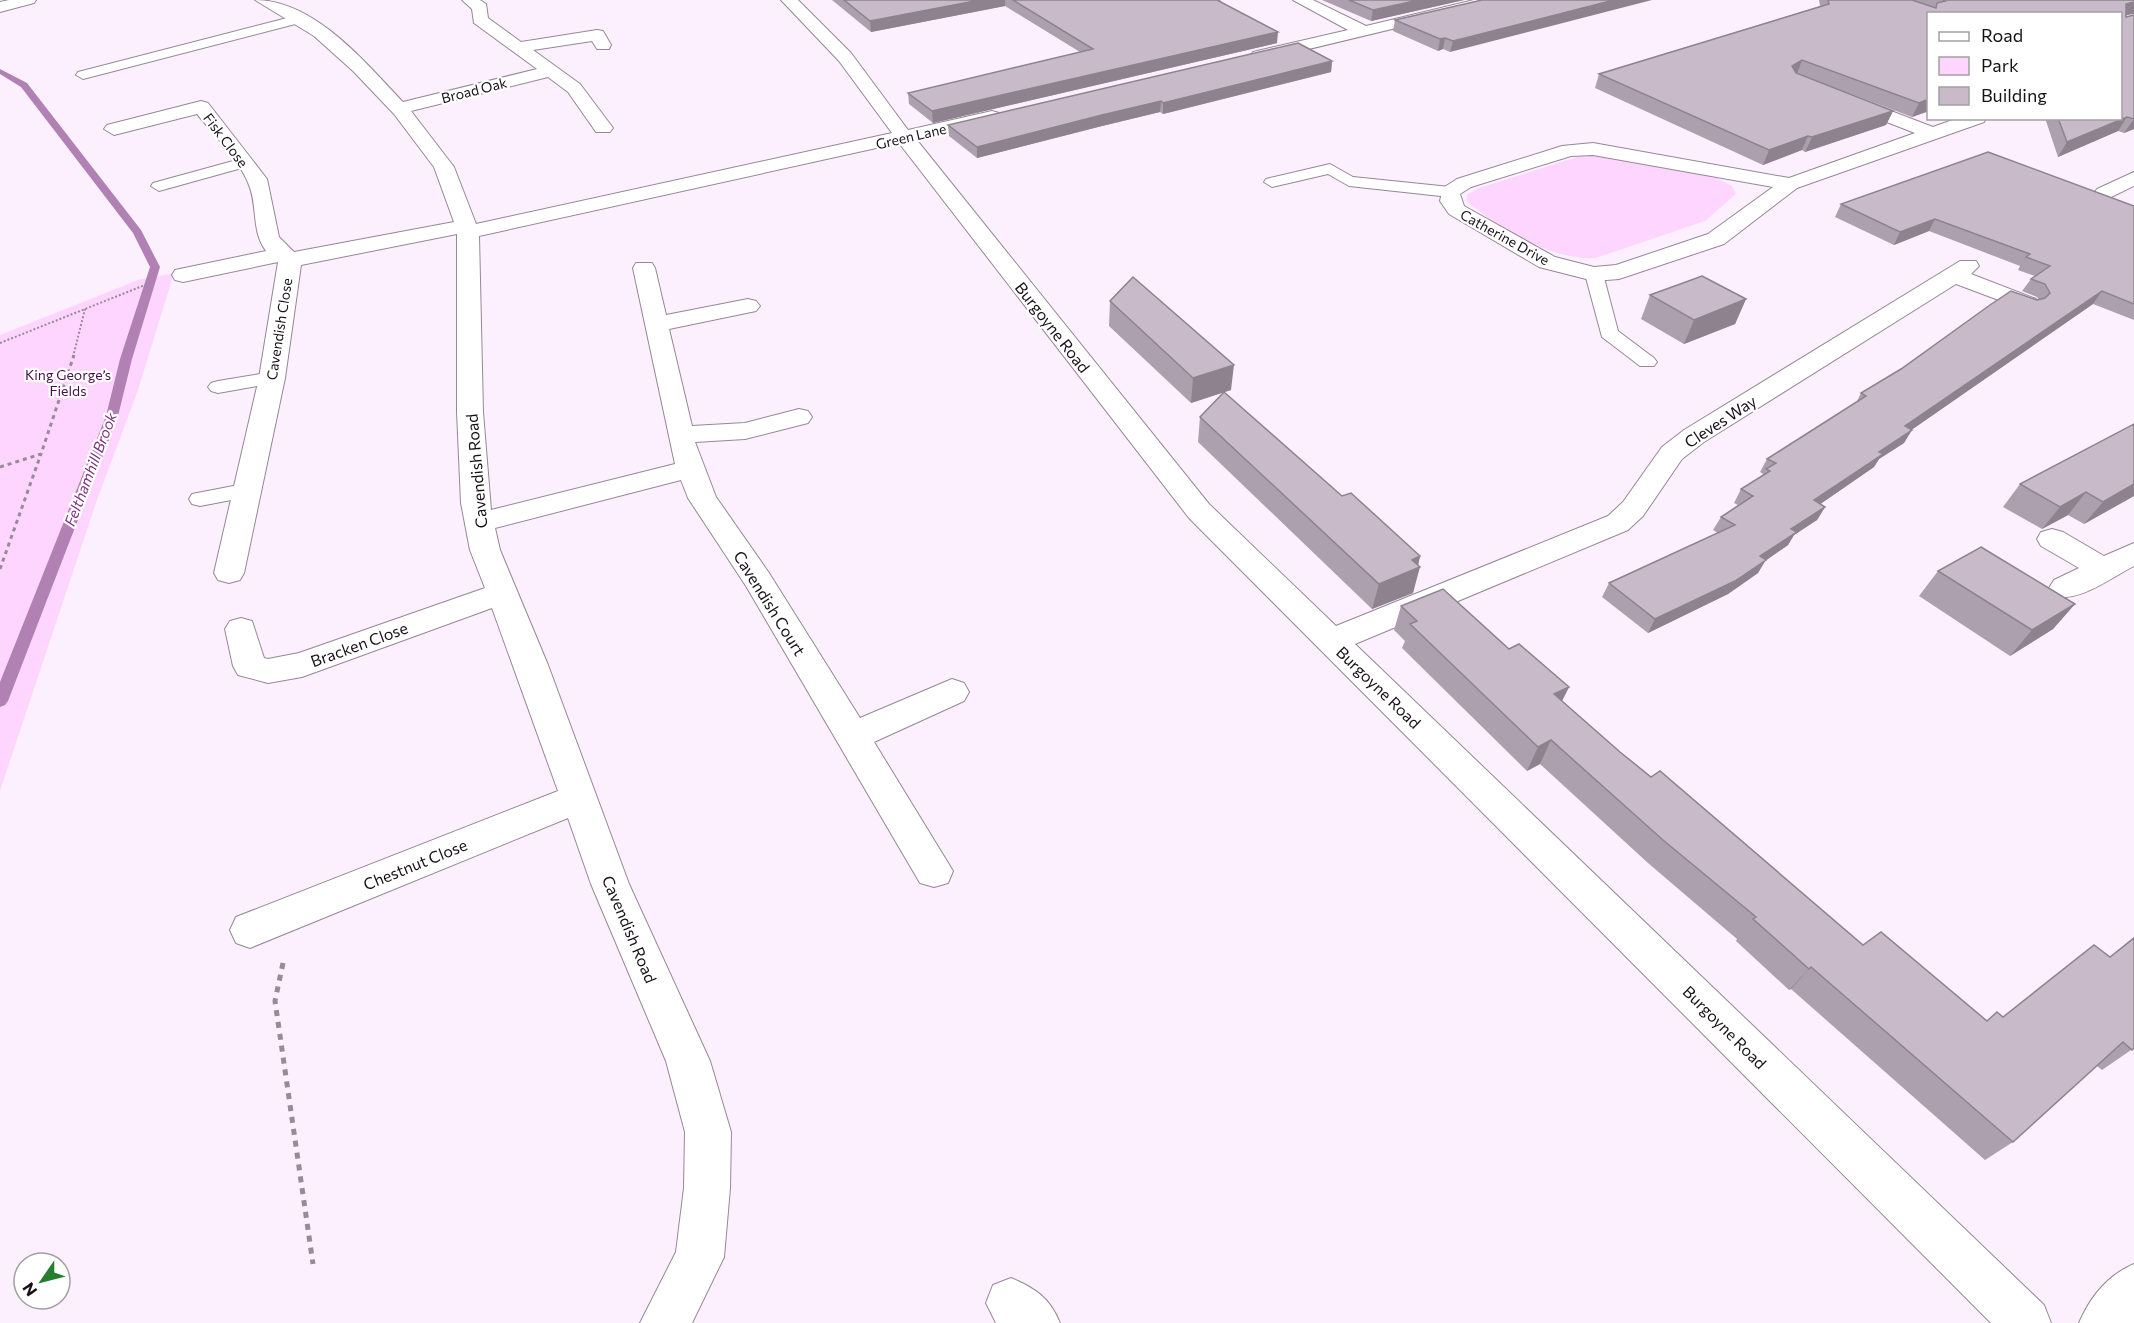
<svg xmlns="http://www.w3.org/2000/svg" width="2134" height="1323" font-family="Commissioner,sans-serif">
<style>
.green{fill:#fdd5ff}
.lines{fill:none;stroke-linecap:round;stroke-linejoin:round}
.stream{fill:#b181b4;fill-rule:evenodd}
.service-casing{stroke:#968797;stroke-width:2}
.minor-casing{stroke:#968797;stroke-width:2}
.tertiary-casing{stroke:#968797;stroke-width:2}
.primary-casing{stroke:#968797;stroke-width:2}
.path-far2{stroke:#968c97;stroke-width:2;stroke-dasharray:2 2;stroke-linecap:butt}
.path-far1{stroke:#968c97;stroke-width:3;stroke-dasharray:4 4;stroke-linecap:butt}
.path{stroke:#968c97;stroke-width:5;stroke-dasharray:6 6;stroke-linecap:butt}
.service{fill:#fff;fill-rule:evenodd}
.minor{fill:#fff;fill-rule:evenodd}
.tertiary{fill:#fff;fill-rule:evenodd}
.primary{fill:#fff;fill-rule:evenodd}
.wall{fill:#ada0ae}
.shaded-wall{fill:#8d828d}
.building{fill:#c9baca;stroke:#8d828d;stroke-width:1.5}
.labels{text-anchor:middle;dominant-baseline:central;stroke-width:4.5;stroke-linejoin:round;paint-order:stroke}
.far-street-label{font-size:14px;fill:#171117;stroke:#fff}
.far-park-label{font-size:14px;fill:#470d4c;stroke:#fff}
.far-water-label{font-size:15px;font-style:italic;fill:#7d3283;stroke:#fff}
.street-label{font-size:16px;fill:#171117;stroke:#fff}
</style>
<rect width="100%" height="100%" fill="#fdf0fe"/>
<!-- green -->
<path class="green" d="M1587,154h14l114,23 17,9 4,8 -31,27 -109,37c-43,3 -99,-30 -130,-58l2,-6 11,-6z
M174,273l-36,117 -41,110 -97,291v-456l138,-55z"/>
<g class="lines">
<!-- stream -->
<path class="stream" d="M0,69l27,14 114,147 19,37 -28,92 -14,57 -110,285 -3,4 -5,2v-25l106,-266 14,-57 30,-92 -17,-34 -112,-146 -21,-13z"/>
<!-- service casing -->
<g class="service-casing">
<path id="service" d="M299,15l4,1v6l-220,57 -7,-4 2,-3z
M244,158l8,5 -3,3 -90,25 -8,-5 2,-3z
M1330,164l23,13 97,10 8,5 -8,5 -101,-11 -21,-12 -56,13 -8,-5 2,-3z
M1594,269l9,5 15,57 36,27 3,4 -3,4h-14l-38,-29 -17,-63z
M272,372l7,2 3,4 -3,4 -61,11 -7,-2 -3,-4 3,-4 7,-2z
M249,483l8,2 3,5 -3,5 -57,11 -8,-2 -3,-5 3,-5z"/>
</g>
<!-- minor casing -->
<g class="minor-casing">
<path id="minor" d="M255,0c59,0 110,62 148,102l134,-33 -63,-46 -2,-14 -10,-9h18l6,4 2,14 33,24 76,-12 6,1 8,14 -2,4h-12l-5,-8 -59,9 47,34 33,44 -3,4h-14l-28,-40 -20,-15 -137,34 43,56 22,57 416,-91 -53,-72 -58,-61h17l53,53 57,77 84,-19 7,2 2,4 -2,4 -83,18 293,365 127,122 272,-110 15,-14 39,-55 22,-17 276,-169h16l3,5 -8,8 65,25 4,5 -4,5 -8,2 -72,-27 -252,158 -22,17 -39,57 -15,14 -273,114 689,661 7,18h-60l-802,-805 -290,-375 -420,93 4,176 8,98 184,-46 -42,-196 3,-5h16l3,5 11,47 82,-16 8,2 4,5 -4,5 -87,18 23,97 53,-3 54,-14 9,2 4,6 -4,6 -63,16 -50,3 21,55 53,76 91,145 92,-39 12,4 5,9 -5,9 -90,41 79,129 -5,12 -14,4 -14,-4 -174,-297 -58,-88 -7,-18 -186,48 5,22 48,115 81,219 81,177 21,71 -1,56 -6,69 -32,66h-52l36,-71 8,-64 1,-56 -19,-71 -75,-177 -23,-66 -318,130 -14,-5 -6,-13 6,-13 322,-126 -66,-183 -190,69 -34,6 -30,-8 -5,-9 -8,-37 5,-8 11,-3 11,3 12,37 4,1 31,-6 186,-65 -15,-38 -9,-47 -4,-91v-178l-156,31 -16,113 -41,195 -4,7 -11,3 -11,-3 -4,-7 45,-195 19,-116 -95,20 -8,-2 -3,-5 3,-5 91,-19c-15,-20 -8,-44 -17,-66 -10,-26 -35,-50 -52,-71l-83,21 -10,-6 3,-4 94,-24 7,2 59,76 12,58 15,15 160,-30 -20,-55 -40,-53 -41,-43 -39,-35z
M1293,0h20l53,26 108,-26h28l-2,3 -241,58 -6,-1 -3,-4 3,-4 95,-22z
M1849,95l84,32 25,-9h28l-2,4 -187,66 -73,56 -105,35 -25,2 -55,-14 -90,-53 -9,-13 3,-13 14,-9 105,-33 31,-3 196,35 126,-45 -72,-28 -3,-4zM1593,155l180,32 -65,47 -92,31 -22,2 -39,-10 -91,-51 -4,-12 11,-7 100,-31z
M2134,172v14l-23,11h-14l-3,-4 3,-4z
M2052,529l11,3 41,24 30,-13v23c-22,11 -55,37 -80,30l-5,-8 5,-8 25,-12 -38,-22 -4,-7 4,-7z
M1011,1278c24,10 39,20 49,45h-64l-10,-20 7,-18z"/>
</g>
<!-- tertiary casing -->
<g class="tertiary-casing">
<path id="tertiary" d="M9,0h27l-2,3 -34,9v-10z"/>
</g>
<!-- primary casing -->
<g class="primary-casing">
<path id="primary" d="M2134,1264v59h-55c11,-26 29,-48 55,-59z"/>
</g>
<!-- path-far2 -->
<path class="path-far2" d="M0,343l150,-60
M73,357l12,-48"/>
<!-- path-far1 -->
<path class="path-far1" d="M0,467l41,-13 33,-99
M0,569l41,-115"/>
<!-- path -->
<path class="path" d="M283,963l-8,38 38,263"/>
<!-- service -->
<use href="#service" class="service"/>
<!-- minor -->
<use href="#minor" class="minor"/>
<!-- tertiary -->
<use href="#tertiary" class="tertiary"/>
<!-- primary -->
<use href="#primary" class="primary"/>
</g>
<!-- wall -->
<path class="wall" d="M832,0h389l-1,1 57,42 -344,80 -24,-19 -1,-11 172,-41 -75,-46 -134,26z
M1322,0h142l-93,21z
M1482,0l-32,52 -7,-3 -5,2 -45,-20 2,-11z
M1819,0h315l-8,15v2l8,-2v114l-10,4 -6,-2 -60,26 -13,-39h76v-104h-192v97l-17,6 -103,-39 84,33 -7,14 -81,27 -3,-2 -39,15 -168,-77 4,-14 221,-68z
M1332,61l-1,11 -168,42 -3,-2 -58,14 -125,32 -28,-22 -1,-11z
M1841,204l293,2v114l-41,-16 -182,126 -7,13 -25,16 -5,8 -54,37 5,3 -8,13 -23,15 -6,10 -23,16 -7,12 -30,21 -80,39 -46,-36 7,-14 109,-50 -5,-3 8,-13 17,-12 -4,-2 7,-14 21,-13 1,-2 -3,-2 7,-13 89,-56 5,-10 178,-93 -2,-3 -15,-6 9,-12 4,-3 -17,-6 2,-4 -91,-35 -35,14 -59,-28z
M1650,295l96,4 -11,25 -51,20 -43,-25z
M1110,301l121,89 -7,2 118,104 78,60 -7,37 -41,16 -174,-167 2,-25 24,-25 -33,11 -82,-77z
M2020,484l114,12 -50,28 -16,-9 -26,14 -39,-22z
M1938,571l137,33 -22,25 -43,27 -91,-60z
M1401,606l108,43 60,38 -7,14 58,51 243,193 123,75 17,-3 107,-60 24,-20v111l-32,22 -5,-4 -84,76 -28,18 -194,-171 -2,1 -53,-49 1,-2 -89,-76 -108,-99 -13,7 -125,-123 3,-7 -11,-11z"/>
<!-- shaded-wall -->
<path class="shaded-wall" d="M980,0h25v6l-134,26 -1,-11z
M1419,0h45l-93,21 2,-11z
M1614,0h38l-202,52 3,-11z
M2134,2v12l-13,2 5,-12z
M1278,32l-1,11 -344,80 -1,-12z
M1445,38l-2,11 -5,2 2,-12z
M1802,60l-5,14 -5,-8z
M1332,61l-1,11 -168,42v-11z
M1929,99v12l-17,6 7,-14z
M1161,101l-1,11 -58,14 -125,32v-11l125,-32z
M1893,111l-7,14 -81,27 7,-15z
M2127,117l-9,14 -60,26 9,-15z
M2134,119v10l-10,4z
M1808,136l-6,14 -39,15 6,-15z
M1935,219l-6,12 -35,14 6,-13z
M2102,291l-9,13 -196,136 8,-14z
M1746,299l-11,25 -51,20 10,-24z
M1234,365l-3,25 -40,13 2,-25z
M1912,430l-8,13 -25,16 -5,8 -68,47 8,-14 65,-48z
M2134,484v12l-50,28 19,-22z
M2086,492l-18,23 -26,14 18,-22z
M1825,507l-8,13 -23,15 -6,10 -23,16 -7,12 -30,21 -80,39 7,-14 105,-63 31,-27z
M1420,556l-3,13 3,-2 -7,26 -41,16 7,-25 33,-24z
M2075,604l-22,25 -43,27 22,-26z
M1569,687l-12,24 -3,-17z
M1551,740l-11,24 -13,7 11,-24z
M1811,967l-20,22 -2,1 20,-21z"/>
<!-- building -->
<path class="building" d="M844,0h136l-110,21z
M1013,0h204l61,32 -346,79 -24,-18 185,-44z
M1349,0h70l-46,10z
M1482,0h132l-161,41 -8,-3 -5,1 -45,-19z
M1828,0h84l24,8 1,-5 8,-2 -2,-1h191v2l-8,2v13l8,-2v104l-7,-2 -60,25 -9,-24h63v-104h-192v85l-10,4 -117,-43 -10,6 4,7 97,38 -81,26 -4,-1 -39,14 -170,-76 230,-70z
M1298,43l34,18 -169,42 -2,-2 -59,14 -125,32 -29,-22z
M1988,152l146,54v98l-32,-13 -197,135 7,4 -33,22 4,2 -69,46 11,7 -34,22 6,3 -37,24 6,4 -31,21 -80,38 -46,-36 126,-58 -14,-8 32,-21 -12,-7 29,-18 -4,-2 10,-6 -9,-4 99,-63 -5,-3 40,-24 89,-64 21,-14 26,9 8,-2 5,-5 -5,-9 -14,-5 19,-13 -24,-9 4,-3 -95,-35 -35,13 -59,-28z
M1702,276l44,23 -52,21 -44,-25z
M1133,277l101,88 -41,13 -83,-77z
M1224,392l118,104 9,-3 69,63 -8,4 8,7 -41,17 -179,-167z
M2134,424v60l-31,18 -17,-10 -26,15 -40,-23z
M1981,547l94,57 -43,26 -94,-59z
M1443,589l66,60 10,-5 50,43 -15,7 66,58 31,25 9,-6 203,174 18,-13 106,89 10,-9 6,5 91,-72 16,12 24,-19v110l-2,2 -9,-8 -110,100 -202,-175 -2,2 -56,-50 3,-2 -93,-77 -112,-100 -13,7 -128,-123 7,-3 -16,-15z"/>
<g class="labels">
<!-- far-street labels -->
<g class="far-street-label">
<text transform="translate(474 90) rotate(-14)">Broad Oak</text>
<text transform="translate(911 136) rotate(-13)">Green Lane</text>
<text transform="translate(226 140) rotate(53)">Fisk Close</text>
<text transform="translate(1505 237) rotate(29)">Catherine Drive</text>
<text transform="translate(279 329) rotate(-81)">Cavendish Close</text>
</g>
<!-- far-park labels -->
<g class="far-park-label">
<text x="68" y="374">King George’s<tspan x="68" dy="16">Fields</tspan></text>
</g>
<!-- far-water labels -->
<g class="far-water-label">
<text transform="translate(90 469) rotate(-69)">Felthamhill Brook</text>
</g>
<!-- street labels -->
<g class="street-label">
<text transform="translate(1053 327) rotate(52)">Burgoyne Road</text>
<text transform="translate(1720 421) rotate(-33)">Cleves Way</text>
<text transform="translate(476 471) rotate(-95)">Cavendish Road</text>
<text transform="translate(770 603) rotate(58)">Cavendish Court</text>
<text transform="translate(359 644) rotate(-20)">Bracken Close</text>
<text transform="translate(1379 687) rotate(44)">Burgoyne Road</text>
<text transform="translate(415 864) rotate(-22)">Chestnut Close</text>
<text transform="translate(630 929) rotate(67)">Cavendish Road</text>
<text transform="translate(1725 1027) rotate(45)">Burgoyne Road</text>
</g>
</g>
<!-- legend -->
<rect x="1927" y="12" width="195" height="108" fill="#ffffff" stroke="#a2a0a2" stroke-width="1.5"/>
<rect x="1939" y="32" width="30" height="9" fill="#ffffff" stroke="#a2a0a2" stroke-width="1.5"/>
<text x="1981" y="42" font-size="18" fill="#171117">Road</text>
<rect x="1939" y="57" width="30" height="18" fill="#fdd5ff" stroke="#a2a0a2" stroke-width="1.5"/>
<text x="1981" y="72" font-size="18" fill="#171117">Park</text>
<rect x="1939" y="87" width="30" height="18" fill="#c9baca" stroke="#a2a0a2" stroke-width="1.5"/>
<text x="1981" y="102" font-size="18" fill="#171117">Building</text>
<!-- north arrow -->
<g transform="translate(42 1281) rotate(235)"><circle r="28" fill="#ffffff" stroke="#a2a0a2" stroke-width="1.5"/>
<path d="M0-4.5L10 22L0 15L-10 22Z" fill="#257e2d"/>
<text y="-9" font-size="16" font-weight="bold" text-anchor="middle" fill="#171117">N</text>
</g>
</svg>
